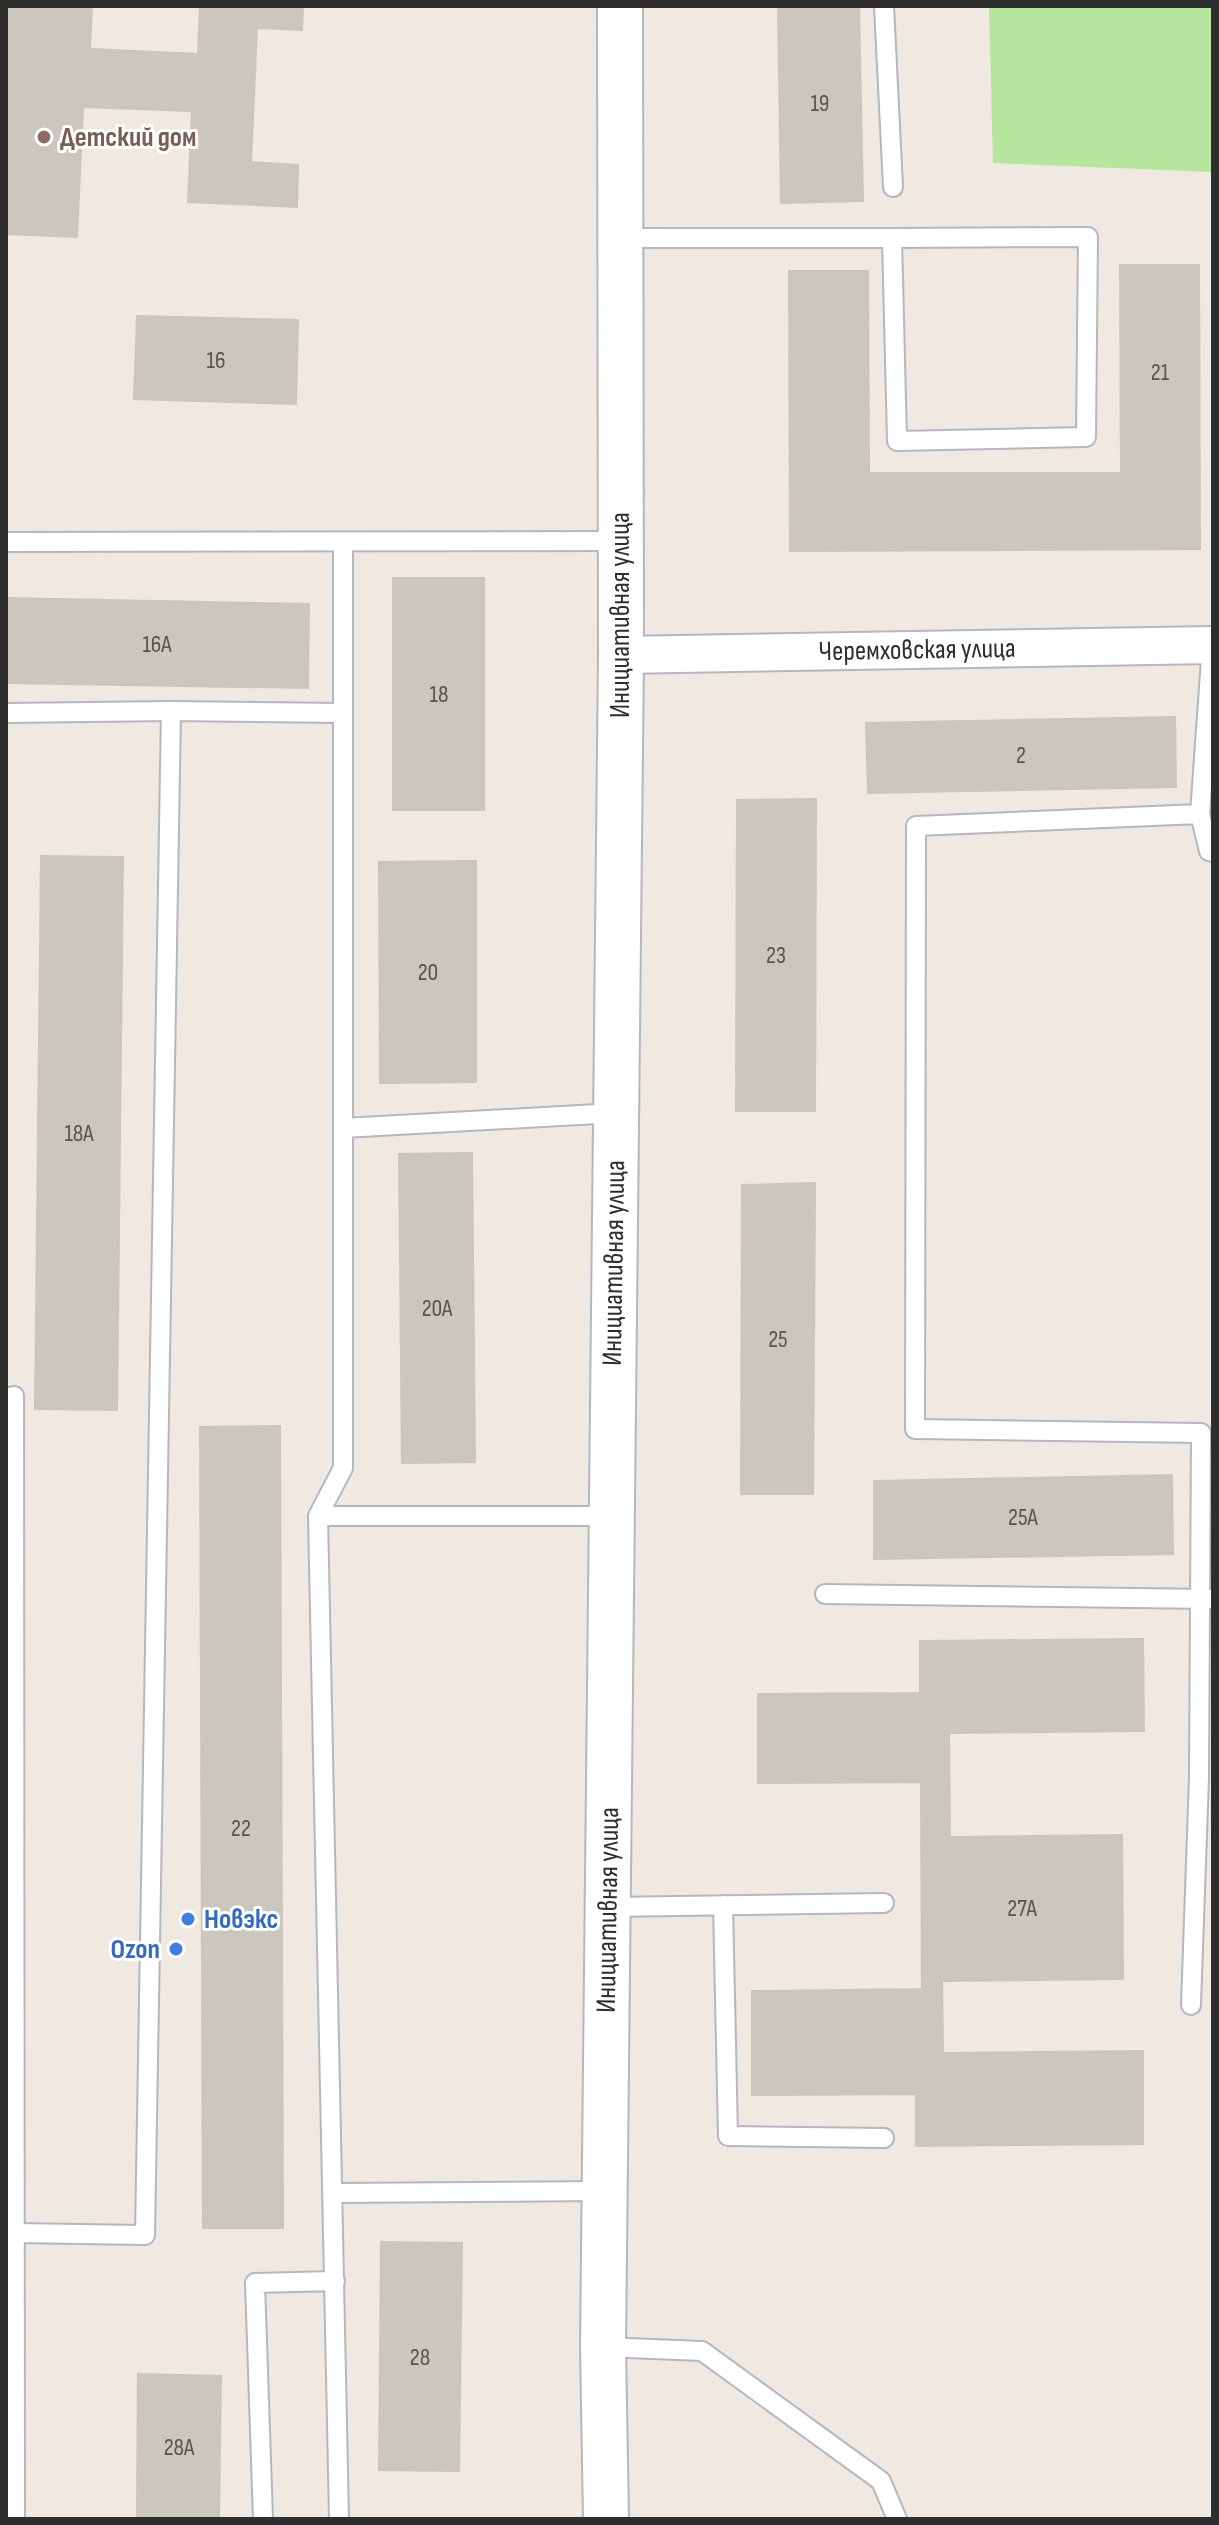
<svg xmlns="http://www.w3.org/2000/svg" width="1219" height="2525" font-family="'Sofia Sans Condensed',sans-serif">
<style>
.green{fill:#b6e59e}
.building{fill:#cbc7bf;stroke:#cbc5ba;stroke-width:2}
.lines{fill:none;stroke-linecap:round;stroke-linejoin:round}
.lane-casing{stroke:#b4b7c1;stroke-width:22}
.street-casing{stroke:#b4b7c1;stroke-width:40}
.secondary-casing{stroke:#b4b7c1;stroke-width:48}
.lane{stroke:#fff;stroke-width:18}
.street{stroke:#fff;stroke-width:36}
.secondary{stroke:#fff;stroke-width:44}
.education-dot{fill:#8d6e63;stroke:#fff;stroke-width:3}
.shop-dot{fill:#3f7fe0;stroke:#fff;stroke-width:3}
.labels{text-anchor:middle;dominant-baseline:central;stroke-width:6;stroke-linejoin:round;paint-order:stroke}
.number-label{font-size:24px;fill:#555452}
.education-label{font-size:28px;font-weight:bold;fill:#785e54;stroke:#fff;text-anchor:start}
.street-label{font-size:28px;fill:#2e2e2e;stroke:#fff}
.shop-label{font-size:28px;font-weight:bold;fill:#366cbe;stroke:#fff;text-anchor:start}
</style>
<rect width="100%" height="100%" fill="#efe9e1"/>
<!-- green -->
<path class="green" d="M989,6h224v166l-220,-9z"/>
<!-- building -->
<path class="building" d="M6,6h86l-2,43 108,5 2,-48h103l-1,24 -45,-2 -6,134 47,3 -1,42 -109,-5 4,-91 -109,-4 -6,130 -71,-3z
M778,6h81l4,195 -82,2z
M1120,265h79l1,284 -410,2 -1,-280h79l1,202h252z
M137,316l161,4 -2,84 -162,-5z
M393,578h91v232h-91z
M6,598l303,6 -1,84 -302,-5z
M1175,717l1,70 -308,6 -2,-70z
M816,799l-1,312h-79l1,-311z
M41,856l82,1 -6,553 -82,-1z
M476,861v221l-96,1 -1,-221z
M472,1153l3,309 -73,1 -3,-309z
M815,1183l-2,311h-72l1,-309z
M280,1426l3,802h-80l-3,-801z
M1172,1475l1,79 -299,5v-78z
M1143,1639l1,92 -195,2 1,104 172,-2 1,144 -181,2 1,72 200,-2v93l-227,2v-52l-164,1v-104l170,-2 -1,-207 -163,1v-89l162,-1v-52z
M381,2242l81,1 -3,228 -80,-1z
M138,2374l83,2 -2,143h-82z"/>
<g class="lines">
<!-- lane casing -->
<g class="lane-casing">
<path id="lane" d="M884,6l9,181
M620,238h272l5,203 189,-4 2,-200 -196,1
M6,542l615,-1
M171,711l172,2
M6,713l165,-2 -26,1524 -130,-2
M1200,814l9,37 4,1
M343,1128l272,-15
M6,1398l8,-2 1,1123
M318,1516h294
M825,1594l388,5
M723,1905l5,231 156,2
M608,1907l276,-4
M1191,2005l8,-228 2,-344 -286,-4 1,-603 284,-12 12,-169
M333,2193l272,-2
M603,2347l99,4 179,130 16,38
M263,2519l-8,-236 80,-2
M339,2519l-21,-1003 25,-48v-926"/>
</g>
<!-- street casing -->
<g class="street-casing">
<path id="street" d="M621,655l592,-10"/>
</g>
<!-- secondary casing -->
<g class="secondary-casing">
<path id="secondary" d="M606,2519l-3,-172 18,-1692 -1,-649"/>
</g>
<!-- lane -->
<use href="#lane" class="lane"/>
<!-- street -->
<use href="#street" class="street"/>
<!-- secondary -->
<use href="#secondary" class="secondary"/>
</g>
<!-- markers -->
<circle class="education-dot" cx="44" cy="137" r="8"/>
<g class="shop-dot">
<circle cx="188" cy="1919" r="8"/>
<circle cx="176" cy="1949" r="8"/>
</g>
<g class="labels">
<!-- number labels -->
<g class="number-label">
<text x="820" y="103">19</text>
<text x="216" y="360">16</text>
<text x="1160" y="372">21</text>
<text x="157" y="644">16А</text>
<text x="439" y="694">18</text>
<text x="1021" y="755">2</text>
<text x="776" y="955">23</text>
<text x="428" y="972">20</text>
<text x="79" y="1133">18А</text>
<text x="437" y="1308">20А</text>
<text x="778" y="1339">25</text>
<text x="1023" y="1517">25А</text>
<text x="241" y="1828">22</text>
<text x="1022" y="1908">27А</text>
<text x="420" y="2357">28</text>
<text x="179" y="2447">28А</text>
</g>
<!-- education labels -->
<g class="education-label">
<text x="60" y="137">Детский дом</text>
</g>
<!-- street labels -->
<g class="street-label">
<text transform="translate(620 615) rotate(-90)">Инициативная улица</text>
<text transform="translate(917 650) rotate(-1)">Черемховская улица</text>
<text transform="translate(614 1263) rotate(-89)">Инициативная улица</text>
<text transform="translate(608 1910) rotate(-89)">Инициативная улица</text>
</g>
<!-- shop labels -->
<g class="shop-label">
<text x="204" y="1919">Новэкс</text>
<text x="160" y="1949" text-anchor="end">Ozon</text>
</g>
</g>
<!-- border -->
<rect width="1219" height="2525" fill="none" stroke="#2e2e2e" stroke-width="16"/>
</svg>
